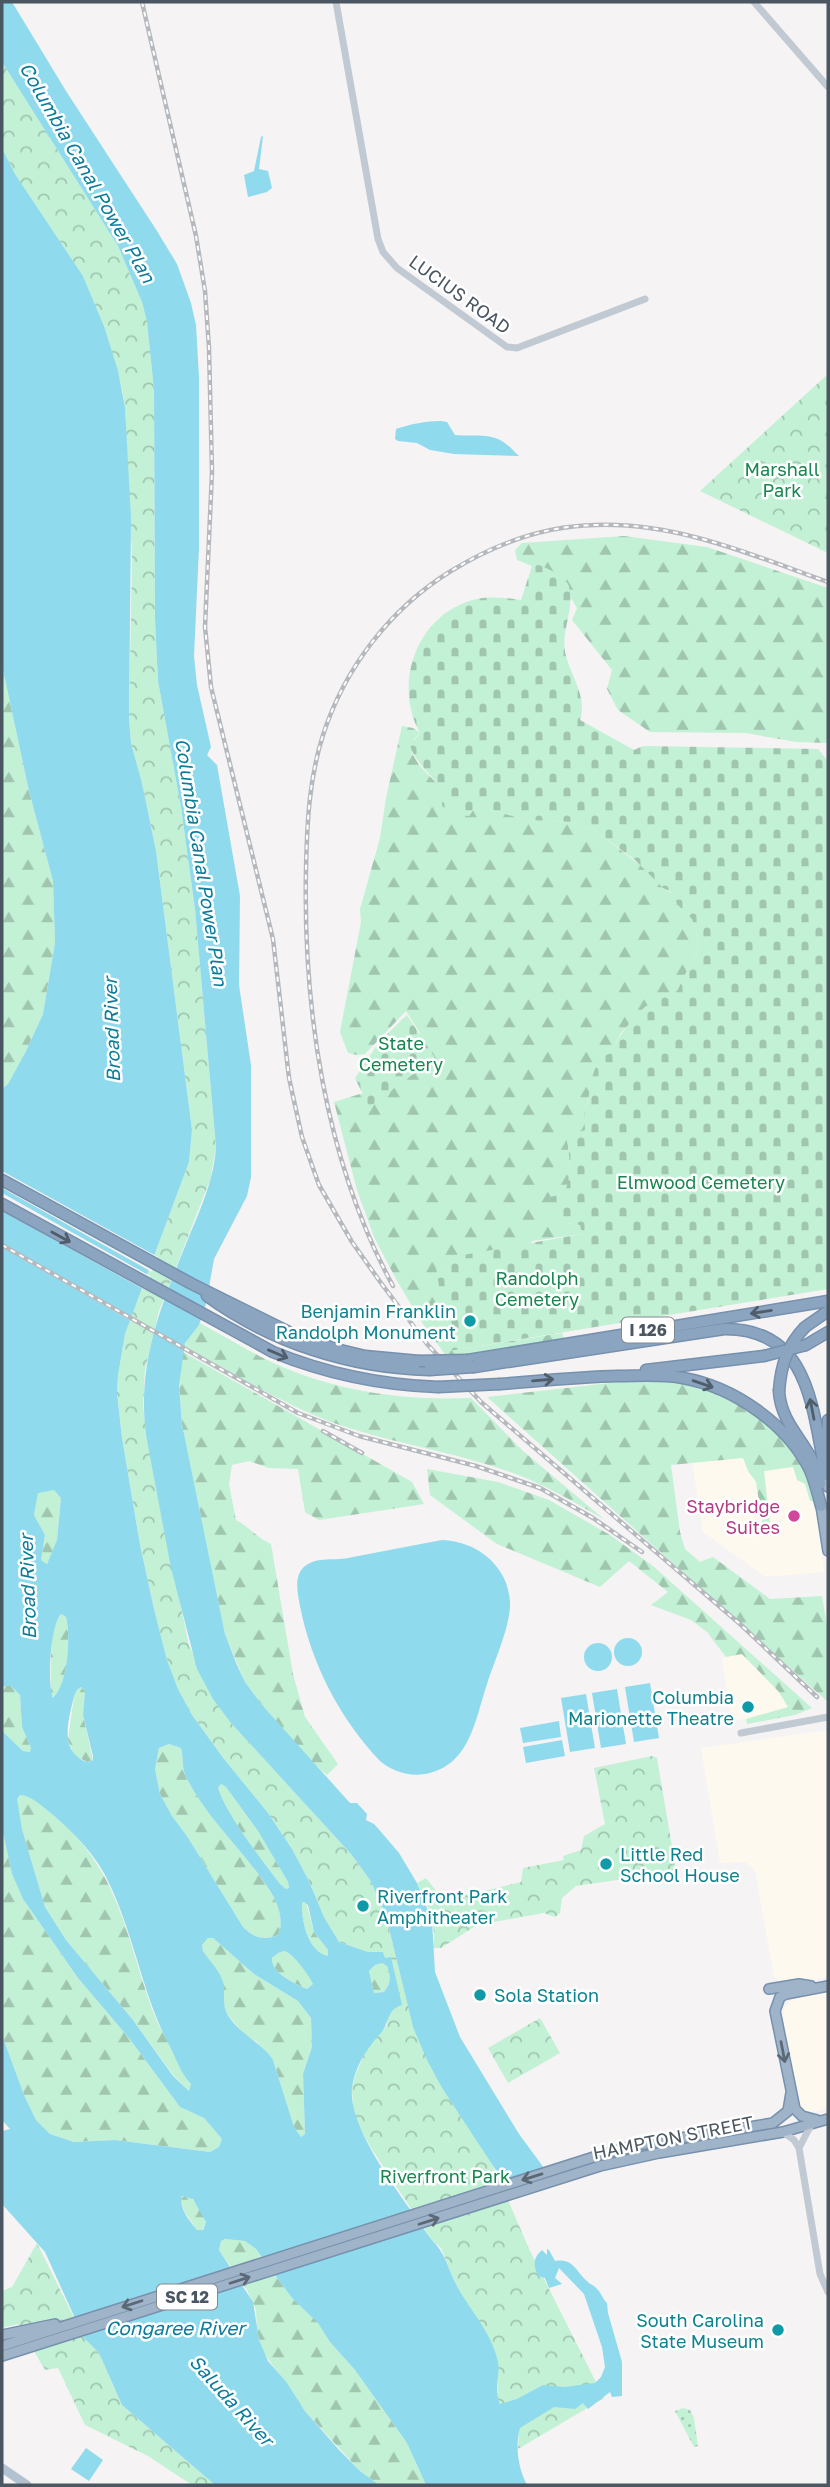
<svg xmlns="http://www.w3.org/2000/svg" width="830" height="2487" font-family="'Golos Text',sans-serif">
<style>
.commercial{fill:#fdf9ef}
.grass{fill:url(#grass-dots)}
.forest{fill:url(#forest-firs)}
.cemetery{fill:url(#cemetery-stones)}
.park{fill:url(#park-crowns)}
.water{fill:#90daee;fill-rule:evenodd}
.pier{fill:#f5f3f3}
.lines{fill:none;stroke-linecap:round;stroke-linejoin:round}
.trunk-casing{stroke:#7690ad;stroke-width:12}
.motorway-casing{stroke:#7690ad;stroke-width:13}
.tertiary{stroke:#c1cad2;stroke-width:7}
.primary{stroke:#b3c2d1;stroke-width:9}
.trunk{stroke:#9fb4c9;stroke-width:9}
.motorway{stroke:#8ba5c1;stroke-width:10}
.rail-casing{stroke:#b5b8bd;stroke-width:4.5}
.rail{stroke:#fff;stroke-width:2;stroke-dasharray:5;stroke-linecap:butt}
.motorway-bridge-casing{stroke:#7690ad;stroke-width:13;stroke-linecap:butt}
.motorway-bridge{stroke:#8ba5c1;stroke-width:10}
.oneway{stroke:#505e6b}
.oneway2{stroke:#5b6976}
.culture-dot{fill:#0f9aa8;stroke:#fff;stroke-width:2.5}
.hotel-dot{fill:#d1479c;stroke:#fff;stroke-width:2.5}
.labels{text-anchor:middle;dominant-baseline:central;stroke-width:5;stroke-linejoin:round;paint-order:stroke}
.shield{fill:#fff;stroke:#808990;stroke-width:2}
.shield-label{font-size:16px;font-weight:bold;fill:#4a5661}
.street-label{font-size:18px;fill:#4a5661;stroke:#fff}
.park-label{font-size:18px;fill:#17864f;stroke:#fff}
.culture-label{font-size:18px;fill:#0d838f;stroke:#fff;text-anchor:end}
.hotel-label{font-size:18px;fill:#b23c85;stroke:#fff;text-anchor:end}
.water-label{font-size:19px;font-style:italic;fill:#0c7c9b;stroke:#fff}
</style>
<defs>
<pattern id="grass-dots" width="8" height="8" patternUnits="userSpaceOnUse" patternTransform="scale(1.75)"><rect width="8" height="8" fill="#c3f1d5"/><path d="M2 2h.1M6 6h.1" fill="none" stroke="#a0c6b0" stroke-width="1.8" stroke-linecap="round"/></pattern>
<pattern id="forest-firs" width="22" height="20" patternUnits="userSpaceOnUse" patternTransform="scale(1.75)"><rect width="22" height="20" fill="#c3f1d5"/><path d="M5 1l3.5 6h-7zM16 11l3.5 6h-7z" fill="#a0c6b0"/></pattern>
<pattern id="cemetery-stones" width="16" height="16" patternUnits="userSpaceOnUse" patternTransform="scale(1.75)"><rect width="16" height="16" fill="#c3f1d5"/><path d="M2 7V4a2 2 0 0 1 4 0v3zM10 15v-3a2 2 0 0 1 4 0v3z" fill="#a0c6b0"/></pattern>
<pattern id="park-crowns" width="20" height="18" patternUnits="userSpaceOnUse" patternTransform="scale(1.75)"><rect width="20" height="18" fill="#c3f1d5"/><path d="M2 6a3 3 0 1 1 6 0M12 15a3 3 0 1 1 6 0" fill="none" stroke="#a0c6b0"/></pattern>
</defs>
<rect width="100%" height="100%" fill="#f5f3f3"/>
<!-- commercial -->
<path class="commercial" d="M743,1457l20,14 30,-5 12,18 5,17h6l8,71 -59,5 -62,-45 -11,-69z
M735,1654h6l38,38 10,16 -43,11 -15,1 -9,-61z
M828,1730v247l-45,7 -9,-7 -19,-106 -10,-9 -25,1 -19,-115z
M828,1992v116l-19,6 -7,-2 -5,-4 -14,-90 1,-9 8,-10 5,-2z"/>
<!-- grass -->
<path class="grass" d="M683,2408l7,2 4,8 4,28 -4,1 -19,-36z"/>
<!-- forest -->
<path class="forest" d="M624,536l83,11 121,41v155l-32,-1 -50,-9 -96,-1 -32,-22 -11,-21 5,-19 -40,-50 5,-12 -6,-10 -3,-14 -29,-19 -7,1 -15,-6 -2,-10 7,-7z
M2,665l27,126 24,90 2,62 -12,71 -17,37 -18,33 -6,5z
M402,726l11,2 7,5 -6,6 -2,14 7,12 21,22 4,9 25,20 9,-13 11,6 37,11 48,2 20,8 54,41 19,20 6,2 19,26 6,18 -1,14 -20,40 -32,16 -24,26 -12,22 -12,10 -10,39 -3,2 2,24 -14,5 -5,5c3,15 5,42 -3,54l-7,1 9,28 14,2 2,9 -50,7 -83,110 113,-18 3,8 -80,14 -38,2 -24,-33 -26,-43 -23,-44 -17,-47 -23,-88 26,-8h7l50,-50 3,-11 -14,-22 -41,43 -8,1 -9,-2 -8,-21 21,-110 -1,-13 20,-71 6,-40z
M200,1323c20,11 40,23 61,34 65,33 138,44 210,41l52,53 82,69c-31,-18 -61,-36 -95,-48 -58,-21 -121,-29 -179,-50 -51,-19 -99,-50 -147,-76l4,-9z
M183,1352l229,130 12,22 -105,16 -14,-8 -7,-43 -29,-1 -20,-7 -17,4 -3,19 7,36c13,7 21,18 35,24l22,130 12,43 33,47 -11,11 -17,-15 -48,-55 -17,-23 -20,-48 -43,-210 -3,-38z
M645,1379c14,1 29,1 43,4 48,8 95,46 118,87 5,9 7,21 10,31h-6l-5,-17 -8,-4 -4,-13 -29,4 6,53 -7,4 -7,-46 -8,-11 -5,-13 -72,7 9,67 5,17 15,13 13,-5 57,42 52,-3 6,36v70l-341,-305z
M427,1469l71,13 51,18 61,35 43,31 159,142 -17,7 -48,9 -1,-5 42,-12 -9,-15 -37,-38 -16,3 -19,-25 -16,-12 -40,-15 17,-13 -39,-31 -29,26 -103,-43 -67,-49z
M55,1490l6,8 -4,43 -10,23 -6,-4 4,-25 -11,-20 4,-23z
M61,1614l5,3c5,20 2,66 -12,81l-3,-4c0,-20 -3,-65 10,-80z
M2,1686h9l9,9 2,32 9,21 -1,4 -7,-1 -21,-20z
M81,1687l4,4 -2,24 10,45 -6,2 -13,-7 -6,-15 6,-44 3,-6z
M169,1744l12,4c3,11 0,20 6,31 21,41 57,72 82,110 8,12 16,32 9,46 -14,6 -24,3 -35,-8l-56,-91 -15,-20 -12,-22 -5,-25 4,-21z
M221,1784l5,3 32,44 30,51 1,7h-3l-6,-5c-19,-26 -52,-65 -62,-96z
M20,1795c13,0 26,14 36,22 67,58 70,125 100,202 4,10 10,19 15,28 6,13 10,27 20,37l-2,7 -16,-16 -40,-55 -67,-80 -21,-33 -23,-78 -6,-30z
M2,1828l10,46 11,25 55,79 51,60 51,69 24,11 18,21 -3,8 -9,5 -95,-12 -41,2 -24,-8 -14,-14 -12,-25 -22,-60z
M306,1902l8,30 14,18v6c-19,-4 -25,-33 -27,-49l1,-4z
M208,1938h5l41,36 44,27 13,17 1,29 -9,27 2,60 -4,3 -7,-10 -21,-67 -16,-18 -12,-7 -18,-21 -4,-12 -1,-23 -19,-28 -1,-6z
M284,1951c10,3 24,22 29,33l-6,5 -5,-2c-12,-6 -31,-15 -30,-29l5,-5z
M382,1963l5,3c4,9 4,18 -3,26l-10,1 -5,-22 6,-6z
M185,2195c11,3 17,17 21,27l-4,8h-5l-13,-19 -3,-12z
M225,2239l20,2 11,8 36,49 27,25 11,19 25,28 52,73 19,42h-47l-19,-14 -56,-61 -42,-60 -5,-19 -1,-21 -9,-20 -28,-40 2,-9z"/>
<!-- cemetery -->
<path class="cemetery" d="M539,565c11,5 26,10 30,22 6,21 -8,44 -4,65 5,24 23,44 15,68l54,30 9,-4 175,3 10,12v528l-379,62 -14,-91 147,-26 -2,-9 -14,-2 -17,-8 1,-18 13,-3c9,-12 7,-39 4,-54l5,-5 13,-5 -1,-24 4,-3c2,-15 4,-43 21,-49 16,-27 35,-55 68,-63l20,-40 1,-14 -6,-18 -15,-15 -4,-11 -10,-5 -28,-28 -41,-30 -20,-8 -48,-2 -37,-11 -11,-6 -9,13 -17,-2 -10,-8c4,-26 -26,-37 -32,-61l10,-12c-28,-51 -2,-121 57,-134 15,-3 29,-1 44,1l11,-34z
M407,1015l28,43 -66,49 -14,-29 24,-36z"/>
<!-- park -->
<path class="park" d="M2,62l116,184 24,56 5,20 7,68 1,229 3,62 23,126 14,102 21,238 -6,33 -51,131 -14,59 -2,34 3,31 43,211 42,77 120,131 19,26 15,32 27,111 30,65 49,73 39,90 74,147 -86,51 1,-20 -14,-14 -7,-16v-35l-41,-77 -16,-39 -10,-9 -58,-88 -15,-26 -5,-16 -1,-22 4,-14 12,-27 19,-21 1,-10 8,-8 3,-12 -8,-37h-7l-1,-6h-15l-29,-10 -15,-25 -16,-38 -16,-30 -24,-36 -44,-54 -32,-44 -14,-26 -11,-29 -13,-51 -14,-64 -18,-107 -5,-45 1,-18 7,-41 64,-172 3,-32 -36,-279 -14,-68 -11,-40 -2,-25 3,-159 -7,-152 -3,-19 -18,-62 -21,-50 -68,-102 -13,-26z
M828,374v179l-128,-62z
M652,1756l5,2 18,106 -3,8 -96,14 -14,12 -2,15 -5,4 -11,-4 -67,12 -36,23h-8c5,-23 -7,-45 -16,-65l9,-5 11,14 17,6 67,-16 2,-14 41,-8 -1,-4 18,-6 3,-14 21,-12 -11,-56z
M540,2018l20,35 -52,30 -20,-35z
M37,2243l47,95 15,15 23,52 93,80h-23l-44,-29 -63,-31 -27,-57 -13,2 -27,-46 -16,4v-37l10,-4z"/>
<!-- water -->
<path class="water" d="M2,2h10l54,89 91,140 20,33 14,39 5,22 3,52v171l-5,108 3,29 14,62 -4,8 10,10 23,131 -1,89 12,80v112l-4,19 -33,63 -8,45 -7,21 -14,18 -6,43 3,38 43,210 12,31 8,17 17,23 88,98h7l10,11 -1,6 8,4 8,9 17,20 18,30 15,38 3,51 25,65 59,97 25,34 -41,13 -61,-93 -15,-28 -14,-33 -28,-115 -15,-32 -19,-26 -120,-131 -18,-24 -16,-30 -26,-101 -25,-133c-9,-71 14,-127 40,-191 13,-32 28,-63 30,-97l-21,-238 -14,-102 -23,-126 -3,-62 -1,-229 -7,-68 -5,-20 -24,-56 -116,-184z
M263,136l-4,33 9,2 4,17 -5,4 -19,5 -4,-22 10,-4 7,-34z
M2,148l13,26 68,102 21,50 14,45 7,36 6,111 -2,200 2,25 11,40 14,68 36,279 -3,32 -64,172 -7,41 -1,18 5,45 18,107 14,64 13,51 11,29 14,26 32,44 44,54 24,36 16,30 16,38 15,25 29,10h15l2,6 6,-1 11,48c-16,5 -12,17 -21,28 -14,15 -27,35 -29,56 -4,42 55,114 79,150 15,14 18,33 28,51 13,22 34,46 39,72 2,14 -4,28 2,42l17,-5 26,-14 22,2 30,-4 6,-6 4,-10 -3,-20 -18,-53 -25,-26 -4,10 7,6 -13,4 -4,-10 -7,-2c-5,-11 -5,-18 4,-26l5,5v-6l2,1 6,11c19,-3 20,10 33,21 4,4 5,2 9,7 5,5 5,9 10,14l1,10 14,49v34l-10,1 -2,-5 -22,17 -5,-6 -8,6 -21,-2 -34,21c-5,18 -2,40 7,57h-101l-19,-42 -52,-73 -25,-28 -12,-19 -26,-25 -36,-49 -11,-8 -20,-2 -4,2 -2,9 34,52 6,38 9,21 19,22 17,27 36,41 20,20 19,14h-164l-93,-80 -23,-52 -15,-15 -39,-86 -43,-48v-73l8,-2 -8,-9v-85l22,60 12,25 14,14 24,8 41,-2 95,12 9,-5 3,-8 -18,-21 -24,-11 -51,-69 -51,-60 -55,-79 -11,-25 -10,-46v-97l21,20 7,1 1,-4 -9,-21 -2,-32 -9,-9h-9v-597l6,-5 18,-33 17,-37 12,-71 -2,-62 -24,-90 -27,-126zM54,1490l7,8 -4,42 -10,24 -6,-4 4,-25 -11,-20 4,-22zM61,1614l5,3c5,19 2,67 -13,81 -6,-14 -3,-72 8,-84zM81,1687l4,4 -2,24 10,41v4c-6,3 -9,2 -15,-3 -18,-13 -8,-43 -4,-61l3,-6zM169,1744l12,4c3,11 0,20 6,31 21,41 57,72 82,110 8,12 16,32 9,46 -14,6 -24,3 -35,-8l-56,-91 -15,-20 -12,-22 -5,-25 4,-21zM221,1784l5,3 32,44 30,51 1,6 -3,1 -6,-5c-19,-26 -52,-66 -62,-96zM20,1795c11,0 23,12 32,19 22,19 45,42 57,69 25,52 33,109 59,160 8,14 12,30 23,41l-2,7 -16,-15 -40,-56 -67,-80 -21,-33 -23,-78 -5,-30zM304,1902l4,3 6,27 14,18v6c-20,-4 -27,-36 -26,-53zM208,1938h5l41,36 44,27 13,17 1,29 -9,27 2,60 -4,3 -7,-10 -21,-67c-12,-18 -32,-25 -44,-43 -9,-14 -2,-25 -7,-38 -4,-10 -14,-20 -19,-28l-1,-6zM284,1951c10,3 24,23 29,33l-6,5 -5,-2c-12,-6 -31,-15 -30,-29l6,-5zM382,1963l5,3c4,10 4,18 -3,26l-10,1 -5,-22 6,-6zM182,2196l11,3 13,23 -3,8h-6c-8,-10 -18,-21 -15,-34z
M441,421l6,1 8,13c17,2 37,-3 51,9 5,3 8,8 13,12l-65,-2 -24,-4 -13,-7 -19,-2 -3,-2 1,-10c15,-5 29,-8 45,-8z
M442,1540c34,1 66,25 68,62 1,23 -16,60 -23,82 -12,36 -17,82 -62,90 -16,3 -33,-3 -45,-13 -40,-42 -69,-98 -80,-155 -2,-11 -6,-27 2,-37 11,-13 31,-8 46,-11 31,-6 62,-12 94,-18z
M614 1652a14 14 0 1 1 28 0a14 14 0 1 1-28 0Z
M584 1657a14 14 0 1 1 28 0a14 14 0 1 1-28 0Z
M650,1683l9,55 -25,4 -9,-55z
M617,1689l9,55 -25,4 -9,-55z
M586,1694l9,54 -25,4 -9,-54z
M559,1721l2,16 -38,6 -3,-15z
M562,1740l3,16 -39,7 -3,-16z
M86,2448l17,12 -14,21 -18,-12z"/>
<!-- pier -->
<path class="pier" d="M2,1171l156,86 -6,15 -150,-84z
M2,1193l148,83 -5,14 -143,-79z
M2,1243l132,76 -1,3 -131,-75z"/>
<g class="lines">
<!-- trunk casing -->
<g class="trunk-casing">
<path id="trunk" d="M826,1475l2,12
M821,1506l7,45
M769,1989l30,-5 12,2
M817,2120l-15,-4 -7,-7 -20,-98 5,-14 6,-3 42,-8
M2,2335l53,-11
M2,2346l595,-190 41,-11 135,-22 15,-12 3,-18
M2,2356l598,-190 59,-13 124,-21 45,-13"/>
</g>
<!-- motorway casing -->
<g class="motorway-casing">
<path id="motorway" d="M2,1180l190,104 103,51 41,14 29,7 54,5
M2,1204l271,148c54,22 107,33 165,35
M207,1296c65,47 143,72 222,74
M805,1327l23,-16
M806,1345l22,-13
M468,1360l360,-59
M474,1367l250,-38c87,-1 88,82 102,146
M646,1370l118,-14
M500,1384c40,-3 79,-7 118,-8 22,0 43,-2 65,2 51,9 104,46 127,92 5,12 8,24 11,36
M779,1391c2,38 36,56 41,93
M826,1457l2,-37"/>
</g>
<!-- tertiary -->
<path class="tertiary" d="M336,2l42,237 5,13 14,16 110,79 10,1 128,-49
M754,2l74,85
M741,1733l87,-16
M812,2123l-13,25 21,126 8,18
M783,2132l11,8 5,8"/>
<!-- primary -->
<path class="primary" d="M2,2468l25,17"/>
<!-- trunk -->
<use href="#trunk" class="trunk"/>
<!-- motorway -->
<use href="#motorway" class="motorway"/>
<!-- rail casing -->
<g class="rail-casing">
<path id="rail" d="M142,2l54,234 9,55 4,57 3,124 -7,155 6,60 62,252 16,139 13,59 17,48 33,57 29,41 46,61 54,58 259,222 77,73
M2,1245l296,168 61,23 117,30 64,22 53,30 49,34
M393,1286c-68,-125 -90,-277 -87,-417 1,-46 3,-90 17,-134 22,-68 68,-127 128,-164 44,-27 92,-45 144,-46 82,-3 157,30 233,57
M323,1431l39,22"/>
</g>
<!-- rail -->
<use href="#rail" class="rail"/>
<!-- motorway-bridge casing -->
<g class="motorway-bridge-casing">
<path id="motorway-bridge" d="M764,1356l42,-11
M419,1361l49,-1
M429,1370l45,-3
M438,1387l62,-3
M779,1391c2,-26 8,-45 26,-64"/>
</g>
<!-- motorway-bridge -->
<use href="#motorway-bridge" class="motorway-bridge"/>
</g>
<!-- one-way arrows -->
<defs><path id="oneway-shaft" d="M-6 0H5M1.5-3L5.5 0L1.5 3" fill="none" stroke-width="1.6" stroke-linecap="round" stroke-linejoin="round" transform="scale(1.75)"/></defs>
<g class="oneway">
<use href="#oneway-shaft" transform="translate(61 1237) rotate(29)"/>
<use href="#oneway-shaft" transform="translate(761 1312) rotate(171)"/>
<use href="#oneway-shaft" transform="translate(278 1354) rotate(23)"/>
<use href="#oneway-shaft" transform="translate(543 1380) rotate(-5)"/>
<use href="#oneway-shaft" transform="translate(703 1384) rotate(19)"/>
<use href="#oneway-shaft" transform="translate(812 1409) rotate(-101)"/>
</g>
<g class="oneway2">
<use href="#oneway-shaft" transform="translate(783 2052) rotate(79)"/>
<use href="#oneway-shaft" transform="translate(532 2177) rotate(163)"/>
<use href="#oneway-shaft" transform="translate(429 2221) rotate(-18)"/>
<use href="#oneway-shaft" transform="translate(240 2280) rotate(-18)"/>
<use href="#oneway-shaft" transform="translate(132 2304) rotate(162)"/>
</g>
<!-- markers -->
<g class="culture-dot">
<circle cx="470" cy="1321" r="7"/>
<circle cx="748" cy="1707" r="7"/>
<circle cx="606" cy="1864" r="7"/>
<circle cx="363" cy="1906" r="7"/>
<circle cx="480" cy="1995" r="7"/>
<circle cx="778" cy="2330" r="7"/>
</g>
<circle class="hotel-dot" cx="794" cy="1516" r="7"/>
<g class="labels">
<!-- shield labels -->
<g class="shield">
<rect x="622" y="1317.5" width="52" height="25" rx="5"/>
<rect x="157" y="2284.5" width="60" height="25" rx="5"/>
</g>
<g class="shield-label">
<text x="648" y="1330">I 126</text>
<text x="187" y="2297">SC 12</text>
</g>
<!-- street labels -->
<g class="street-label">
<text transform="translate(460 294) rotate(36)">LUCIUS ROAD</text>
<text transform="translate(673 2137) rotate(-11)">HAMPTON STREET</text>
</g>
<!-- park labels -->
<g class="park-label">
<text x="782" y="469">Marshall<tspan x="782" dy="21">Park</tspan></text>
<text x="401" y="1043">State<tspan x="401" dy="21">Cemetery</tspan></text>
<text x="701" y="1182">Elmwood Cemetery</text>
<text x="537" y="1278">Randolph<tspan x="537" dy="21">Cemetery</tspan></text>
<text x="445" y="2176">Riverfront Park</text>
</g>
<!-- culture labels -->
<g class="culture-label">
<text x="456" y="1311">Benjamin Franklin<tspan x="456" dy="21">Randolph Monument</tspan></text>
<text x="734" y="1697">Columbia<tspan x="734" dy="21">Marionette Theatre</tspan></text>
<text x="620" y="1854" text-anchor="start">Little Red<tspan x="620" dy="21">School House</tspan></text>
<text x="377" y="1896" text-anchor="start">Riverfront Park<tspan x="377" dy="21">Amphitheater</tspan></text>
<text x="494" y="1995" text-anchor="start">Sola Station</text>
<text x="764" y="2320">South Carolina<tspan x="764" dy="21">State Museum</tspan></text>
</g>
<!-- hotel labels -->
<g class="hotel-label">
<text x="780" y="1506">Staybridge<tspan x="780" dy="21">Suites</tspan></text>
</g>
<!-- water labels -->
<g class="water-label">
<text transform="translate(88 172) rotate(60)">Columbia Canal Power Plan</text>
<text transform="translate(202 862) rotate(81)">Columbia Canal Power Plan</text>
<text transform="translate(111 1030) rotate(-92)">Broad River</text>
<text transform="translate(27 1587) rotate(-92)">Broad River</text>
<text x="175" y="2327">Congaree River</text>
<text transform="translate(232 2400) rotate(48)">Saluda River</text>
</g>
</g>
<!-- border -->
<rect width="830" height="2487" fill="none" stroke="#4a5661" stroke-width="7"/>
</svg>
